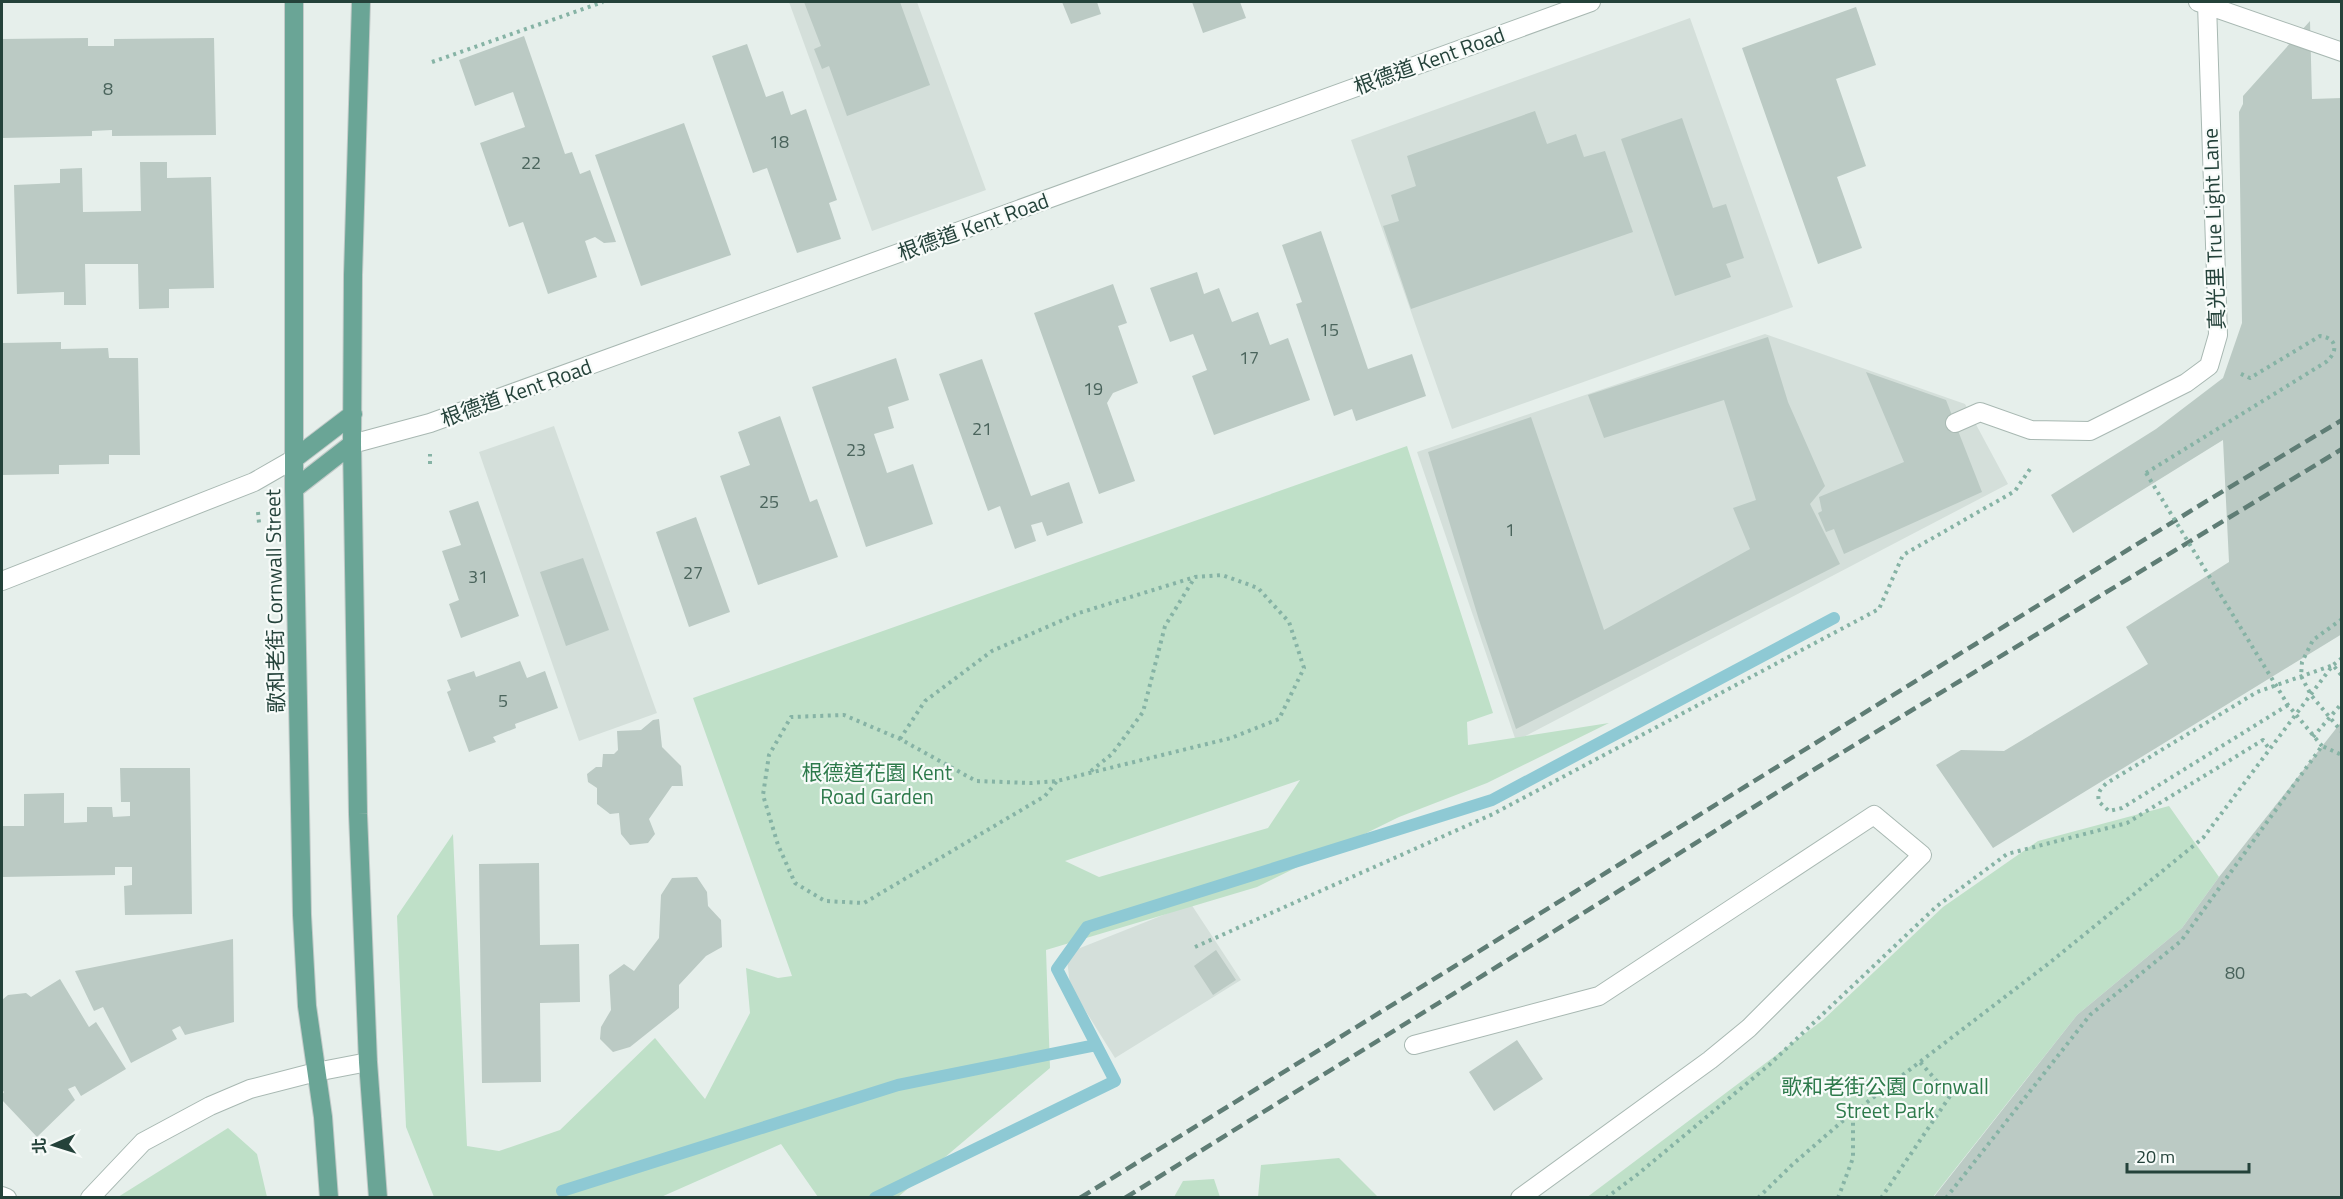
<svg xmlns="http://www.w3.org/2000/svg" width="2343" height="1199" font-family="'Titillium Web','Noto Sans TC',sans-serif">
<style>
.built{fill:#d4dfda}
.green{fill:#bfe0c8;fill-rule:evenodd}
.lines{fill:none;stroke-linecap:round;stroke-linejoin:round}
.stream{stroke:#8ec9d4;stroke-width:12}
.building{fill:#bbcac4}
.minor-casing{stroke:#a8b8b2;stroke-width:20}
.major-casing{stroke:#c2cac8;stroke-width:20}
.path{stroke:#86b3a5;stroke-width:4;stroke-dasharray:3 4.5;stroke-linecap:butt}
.minor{stroke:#fff;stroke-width:18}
.major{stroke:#6aa596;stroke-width:18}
.rail{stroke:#5f7d75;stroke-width:4.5;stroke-dasharray:12 6;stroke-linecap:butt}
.path-bridge{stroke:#86b3a5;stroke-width:4;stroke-dasharray:3 4.5;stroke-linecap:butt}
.labels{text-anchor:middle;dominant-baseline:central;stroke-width:4.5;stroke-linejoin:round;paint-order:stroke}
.number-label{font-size:18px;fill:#4a645c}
.street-label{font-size:21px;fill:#24423a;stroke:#f7fbf9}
.park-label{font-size:21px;fill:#2d7a4b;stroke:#f7fbf9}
</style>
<rect width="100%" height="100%" fill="#e6efeb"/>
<!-- built -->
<path class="built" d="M789,2h128l69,188 -114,41z
M1690,18l103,289 -341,122 -101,-289z
M1765,334l200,70 43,80 -492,257 -99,-289z
M554,426l103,287 -78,28 -100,-289z
M1191,904l50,76 -126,78 -45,-72 -3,-27 8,-9z"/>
<!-- green -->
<path class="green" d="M1407,446l86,267 -26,9 1,23 141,-22 -122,60 -88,34 -142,70 -211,63 4,118 -152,129h-80l-37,-53 -120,53h-227l-28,-70 -9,-211 56,-82 14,312 32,5 61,-21 95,-92 50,61 45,-86 -4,-45 32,10 14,-2 -99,-278zM1300,780l-32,48 -169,49 -34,-16z
M2169,806l50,71 -37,51 -105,87 -144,182 -347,1 237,-178 120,-113 95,-66z
M228,1128l29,26 10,43h-149z
M1339,1158l39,39h-120l3,-32z
M1214,1179l6,18h-46l9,-16z"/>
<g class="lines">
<!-- stream -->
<path class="stream" d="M562,1191l336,-106 198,-40
M875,1198l240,-117 -58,-112 30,-42 405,-127 342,-182"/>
</g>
<!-- building -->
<path class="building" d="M804,2h96l30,83 -83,31 -18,-50 -7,3 -8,-20 7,-3z
M1062,2h35l4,12 -30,10z
M1192,2h48l6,16 -43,15z
M1856,7l20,58 -40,14 30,87 -29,11 25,71 -44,16 -76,-216z
M2310,21l2,78 30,-1v536l-349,214 -57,-83 25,-15 43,1 144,-87 -22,-37 103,-65 -6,-122 -150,93 -22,-38 105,-66 67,-51 19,-55 -3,-211 4,-8v-8z
M524,36l41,118 7,-2 8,22 10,-4 26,72 -12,1 -9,-6 -10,4 12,36 -49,17 -25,-72 -14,5 -29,-84 45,-16 -12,-35 -38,14 -16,-46z
M88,38v8h26v-7l100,-1 2,97 -104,1v-6l-20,1v5l-90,2v-99z
M747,44l19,53 17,-6 8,24 15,-6 31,91 -8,3 12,36 -44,14 -30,-85 -14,5 -41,-117z
M1535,111l12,33 29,-10 8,23 21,-6 28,81 -222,77 -28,-83 16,-5 -8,-26 25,-9 -9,-30z
M1682,118l31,90 13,-4 18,54 -18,6 5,13 -56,19 -54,-157z
M684,123l47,132 -90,31 -46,-131z
M140,162h27v16l44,-1 3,111 -45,1v19l-30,1 -1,-45h-53l1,41h-22v-13l-47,2 -3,-109 46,-2v-14l22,-1 1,44 58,-1z
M1321,231l47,138 44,-15 14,42 -70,25 -4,-12 -18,7 -38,-112 6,-2 -20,-57z
M1197,272l7,22 15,-6 13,34 26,-10 12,33 18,-7 22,62 -96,35 -22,-59 15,-6 -14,-36 -23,8 -20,-54z
M1113,284l14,39 -9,3 20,57 -25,10 -6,10 28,78 -36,13 -65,-181z
M1768,337l20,65 37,84 -15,18 30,60 -324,165 -37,-109 -51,-168 103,-35 73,213 146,-81 -17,-41 23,-8 -32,-100 -120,38 -16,-43z
M61,342v7l47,-1 1,10h29l2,97h-31v9l-50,1v9l-57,1v-132z
M896,358l13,42 -21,7 6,21 -20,6 13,39 26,-9 20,60 -67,23 -54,-160z
M982,359l49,137 38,-14 14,41 -36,13 -5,-14 -11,3 5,16 -21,8 -15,-43 -12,5 -49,-137z
M1866,372l80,28 36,92 -138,62 -10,-25 -8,3 -8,-19 4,-2 -3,-14 85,-35z
M780,416l30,86 7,-3 21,58 -80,28 -38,-109 30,-11 -12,-33z
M478,501l41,115 -58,22 -12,-34 10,-4 -17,-49 19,-6 -12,-34z
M696,517l34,95 -41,15 -33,-95z
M583,558l26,72 -43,16 -26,-74z
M520,661l7,17 18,-7 13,37 -43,16 1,4 -23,9 3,5 -27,10 -22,-60 4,-2 -4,-10 27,-9 2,6z
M659,719l3,28 19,19 2,20h-11l-23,33 6,15 -7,9 -18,2 -9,-11 -2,-21 -9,1 -13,-10v-16l-9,-6 -1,-8 9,-7h6l1,-13h11l4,-4 -1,-19 24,-1 12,-10z
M2342,721v477h-409l144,-183 105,-87 37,-51z
M120,768h70l2,146 -67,1 -1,-29 8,-1v-18h-17v8l-113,2v-51h22v-32l40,-1v30l23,-1v-15h25l1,10 17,-1v-14h-9z
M539,863l1,82 39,-1 1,58 -40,1 1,79 -59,1 -3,-219z
M697,877l10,15 1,14 13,14 1,27 -16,9 -27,29v23l-49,39 -17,5 -13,-13 1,-12 10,-17 -2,-35 15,-11 10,7 25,-33 2,-43 11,-17z
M233,939l1,83 -49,13 -5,-9 -8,4 5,9 -46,24 -28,-56 -9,4 -19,-40z
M1216,950l20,30 -23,15 -19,-29z
M60,979l29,48 7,-5 30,47 -45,27 -6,-10 -7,3 7,11 -38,37 -35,-37v-5l2,-3 -2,-2v-90l6,-5 18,-2 5,4z
M1517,1040l26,39 -49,32 -25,-39z"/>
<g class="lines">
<!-- minor casing -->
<g class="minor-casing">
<path id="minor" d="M2198,2l144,50
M1955,423l25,-11 51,18 59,1 96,-48 23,-17 9,-31 -11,-331
M352,444l78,-21 1161,-421
M2,581l252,-99 40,-23
M1414,1045l185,-49 275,-181 48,40 -173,173 -39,32 -190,138
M2,1196l5,2
M90,1198l53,-56 67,-36 40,-17 66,-17 52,-10"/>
</g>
<!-- major casing -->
<g class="major-casing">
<path id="major" d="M294,2v487l8,426 5,91 16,111 6,81
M361,2l-8,273 -1,169 6,370 10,248 10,136
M294,459l59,-45
M294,489l58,-45"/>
</g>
<!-- path -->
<path class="path" d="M432,62l171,-60
M430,464v-10
M2146,473l180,-111c12,-10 12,-24 -6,-26l-70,42 -13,-6
M258,512l1,11
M2342,619l-29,21 -11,22 -1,14 10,19 31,37
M2288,705l-166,103 -13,3 -10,-9c-2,-9 1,-13 8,-19l150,-91 76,-27 9,11
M900,739l25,-38 67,-50 87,-38 116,-36 27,-2 36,13 31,34 15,46 -25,51 -48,19 -174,43 -26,2 -55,-2 -76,-42 -56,-24 -53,2 -22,38 -6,40 15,50 17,38 30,18 39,2 181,-107 12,-15
M1091,771l21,-17 31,-42 22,-86 30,-49
M1195,947l298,-133 386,-205 24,-54 112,-64 15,-22
M1606,1198l32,-24 131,-109 168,-159 70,-52 120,-31 136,-83 7,10
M1758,1198l35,-34 59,-51
M1838,1198l15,-40v-45l195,-149 155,-126 130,-173 9,-7
M1881,1198l69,-102 -30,-34
M1946,1198l144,-183 91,-74 141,-195 20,9"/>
<!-- minor -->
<use href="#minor" class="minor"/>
<!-- major -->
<use href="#major" class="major"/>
<!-- rail -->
<path class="rail" d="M1080,1198l1130,-699 132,-79
M1125,1198l685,-426 532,-323"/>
<!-- path-bridge -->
<path class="path-bridge" d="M2146,473l142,232 34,41
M2313,737l29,-34"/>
</g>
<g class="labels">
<!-- number labels -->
<g class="number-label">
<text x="108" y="88">8</text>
<text x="779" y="141">18</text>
<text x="531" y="162">22</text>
<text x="1329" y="329">15</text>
<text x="1249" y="357">17</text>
<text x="1093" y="388">19</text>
<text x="982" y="428">21</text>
<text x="856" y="449">23</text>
<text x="769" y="501">25</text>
<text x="1510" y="529">1</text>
<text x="693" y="572">27</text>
<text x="478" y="576">31</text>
<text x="503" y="700">5</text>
<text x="2235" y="972">80</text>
</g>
<!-- street labels -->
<g class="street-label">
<text transform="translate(1429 60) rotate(-20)">根德道 Kent Road</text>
<text transform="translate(973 226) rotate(-20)">根德道 Kent Road</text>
<text transform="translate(2213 229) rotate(-92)">真光里 True Light Lane</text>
<text transform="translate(516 392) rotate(-20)">根德道 Kent Road</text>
<text transform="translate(274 601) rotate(-91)">歌和老街 Cornwall Street</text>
</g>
<!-- park labels -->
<g class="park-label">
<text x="877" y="772">根德道花園 Kent<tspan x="877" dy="24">Road Garden</tspan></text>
<text x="1885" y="1086">歌和老街公園 Cornwall<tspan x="1885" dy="24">Street Park</tspan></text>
</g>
</g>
<!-- border -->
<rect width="2343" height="1199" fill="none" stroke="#24423a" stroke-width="6"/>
<!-- north arrow -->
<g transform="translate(54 1145) rotate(267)" stroke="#f7fbf9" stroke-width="4.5" paint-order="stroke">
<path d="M0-4.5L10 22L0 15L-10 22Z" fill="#24423a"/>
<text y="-9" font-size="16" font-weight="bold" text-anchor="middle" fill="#24423a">北</text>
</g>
<!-- scale -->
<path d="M2127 1163v9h122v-9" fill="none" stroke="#24423a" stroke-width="3"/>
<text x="2136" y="1163" font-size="18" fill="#24423a" stroke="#f7fbf9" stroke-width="4.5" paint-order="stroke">20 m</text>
</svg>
